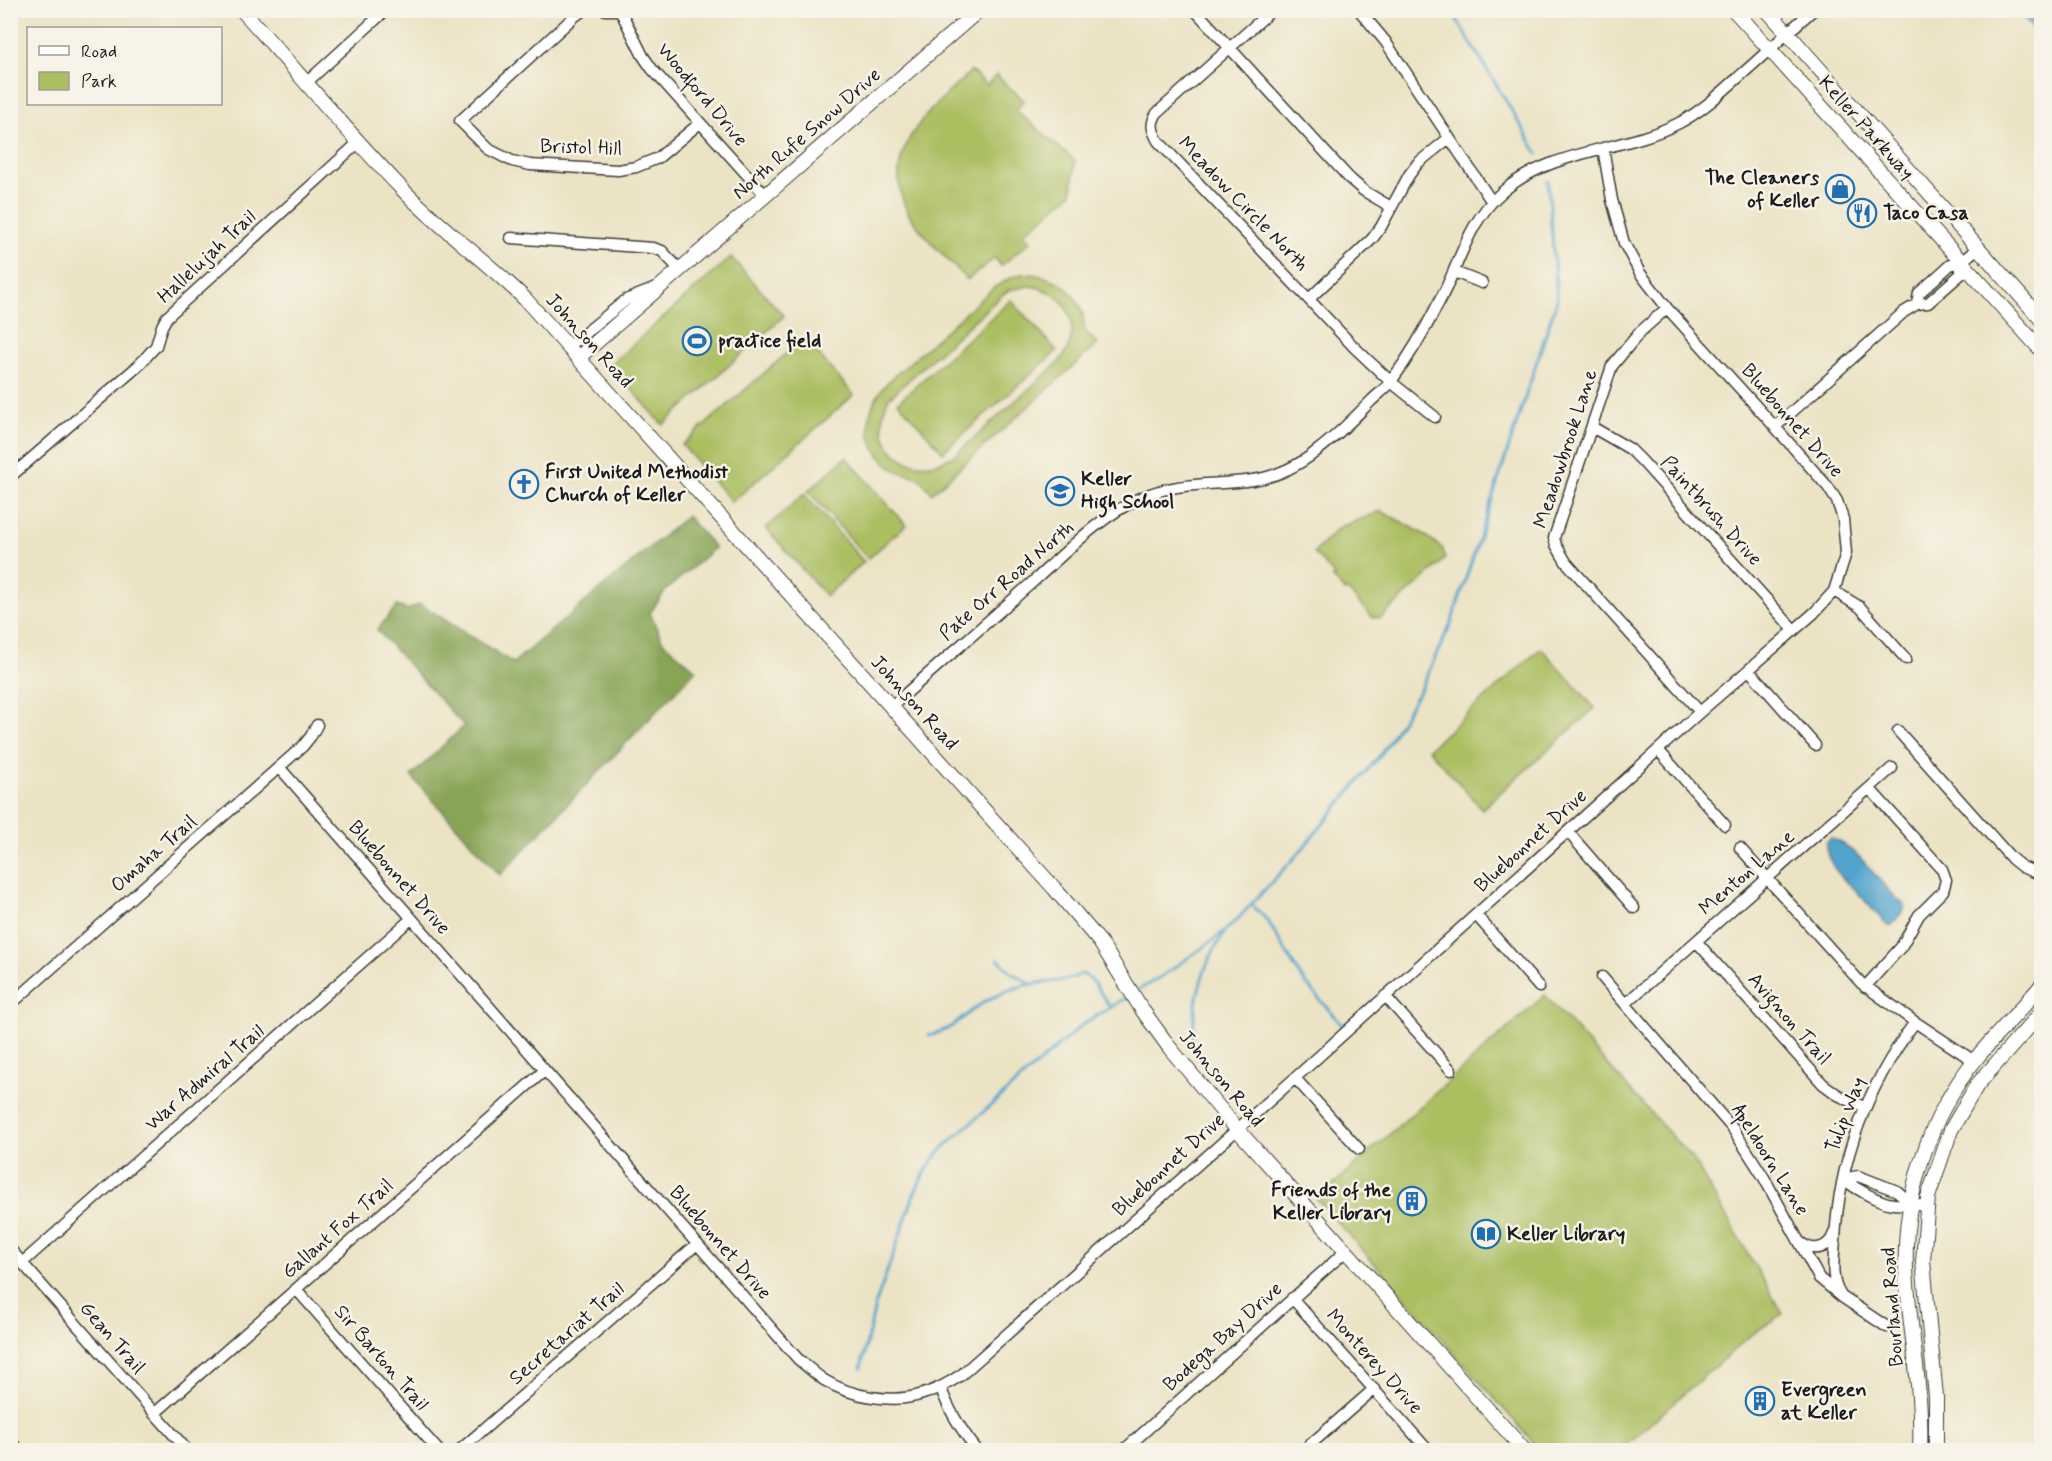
<svg xmlns="http://www.w3.org/2000/svg" width="2052" height="1461" font-family="Mynerve,sans-serif">
<style>
.green{fill:#abbe61;stroke:#646d3e;stroke-width:1.5;fill-rule:evenodd}
.forest{fill:#88a557;stroke:#52603a;stroke-width:1.5}
.water{fill:#52a4cd;stroke:#376074;stroke-width:1.5}
.lines{fill:none;stroke-linecap:round;stroke-linejoin:round}
.stream{stroke:#52a4cd;stroke-width:3}
.minor-casing{stroke:#3b3a35;stroke-width:13}
.major-casing{stroke:#3b3a35;stroke-width:16}
.minor{stroke:#fff;stroke-width:10}
.major{stroke:#fff;stroke-width:14}
.labels{text-anchor:middle;dominant-baseline:central;stroke-width:5;stroke-linejoin:round;paint-order:stroke}
.street-label{font-size:20px;fill:#1c1c1c;stroke:#f7f3e8}
.poi-label{font-size:20px;font-weight:bold;fill:#1c1c1c;stroke:#f7f3e8;text-anchor:start}
</style>
<rect width="100%" height="100%" fill="#f7f3e8"/>
<filter id="ink" filterUnits="userSpaceOnUse"><feTurbulence type="fractalNoise" baseFrequency=".0167" numOctaves="2"/><feDisplacementMap in="SourceGraphic" scale="12" xChannelSelector="R" yChannelSelector="G"/><feConvolveMatrix kernelMatrix="1 2 1 2 8 2 1 2 1" color-interpolation-filters="sRGB"/></filter>
<filter id="wash" filterUnits="userSpaceOnUse"><feTurbulence type="fractalNoise" baseFrequency=".008" numOctaves="4" result="noise"/><feDisplacementMap in="SourceGraphic" scale="24" xChannelSelector="R" yChannelSelector="G"/><feGaussianBlur stdDeviation="1.35" result="paint"/><feColorMatrix in="noise" values="0 0 0 0 0 0 0 0 0 0 0 0 0 0 0 0 0 1.4 0 .05"/><feComposite in="paint" operator="in"/></filter>
<g filter="url(#wash)">
<rect width="100%" height="100%" fill="#ece3c4"/>
<!-- green -->
<path class="green" d="M971,71l16,14 9,-10 28,25 -8,10 59,51 -3,32 -48,40 7,8 -30,25 -6,-8 -28,22c-19,-20 -40,-40 -56,-62 -7,-11 -10,-22 -12,-35 -4,-49 41,-81 72,-112z
M731,257l53,59 -121,109 -53,-60z
M1022,274c27,-1 50,11 60,37 2,6 1,13 3,19 2,5 9,10 13,14l-166,149c-4,-4 -9,-12 -13,-15 -8,-4 -17,-3 -27,-10 -31,-24 -29,-61 -3,-87l104,-93 19,-11zM1029,286c41,5 56,44 30,76l-104,93c-44,27 -88,-8 -67,-56l113,-103 8,-6z
M1011,300l46,51 -114,101 -45,-50z
M804,338l50,57 -122,107 -50,-57z
M846,457l60,68 -38,34 -60,-68z
M804,494l60,68 -38,34 -60,-68z
M1381,511l41,22 21,16 2,10 -64,59 -9,-1 -25,-27 -2,1 -13,-14 2,-2 -20,-22 24,-25z
M1541,648l54,60 -113,101 -54,-60z
M1545,995l149,166 89,153 -31,20 -132,116h-80l-223,-251z"/>
<!-- forest -->
<path class="forest" d="M687,516l28,32 -50,43 -15,22 13,29 33,28 -196,205 -89,-99 53,-50 -87,-96 20,-24 11,4 12,-6 93,59z"/>
<!-- water -->
<path class="water" d="M2017,11h20l4,5v21z
M1830,838c33,10 48,48 75,67v3l-13,17 -3,1c-12,-10 -20,-21 -30,-32 -3,-4 -7,-6 -11,-10 -10,-10 -23,-26 -22,-41z"/>
<g class="lines">
<!-- stream -->
<path class="stream" d="M1451,10l87,144
M1251,904l16,16 36,60 40,46
M998,959l14,14 17,10
M1135,992l30,-18 47,-33 22,-18 64,-69 84,-101 38,-63 32,-69 105,-321 -9,-119
M929,1035c24,-4 36,-21 55,-33 13,-7 30,-15 44,-17 21,-5 32,-1 54,-11l9,5 19,28
M1192,1046c2,-43 7,-77 33,-114
M861,1368l14,-62 40,-114c8,-19 17,-33 31,-47l136,-120 47,-29"/>
</g>
</g>
<g filter="url(#ink)">
<g class="lines">
<!-- minor casing -->
<g class="minor-casing">
<path id="minor" d="M584,10l-9,6 -115,105 28,28 24,12 18,4 88,5 18,-3 22,-9 42,-35
M605,10h13
M620,10l23,46 9,13 114,127
M1195,10l154,168 15,13 27,16
M1272,10l-115,103c-7,11 -5,17 1,28l197,207 36,34 44,35
M1359,10l26,31 107,161
M306,83l80,-73
M511,238l142,10 9,3 18,19
M1454,272l28,11
M1309,299l63,-60 9,-12 28,-52 9,-12 31,-25
M1917,304l2,-11 31,-28 11,-3 17,-14
M1667,308l-27,24 -28,34 -58,172 2,7 10,17 134,150
M568,347l58,-47 30,-12
M1592,427l38,22 12,12 152,169
M1775,427l129,-115 13,-8 11,-1 33,-29v-12
M10,477l128,-111 18,-20 6,-20 5,-9 192,-175
M1834,591l26,16 46,52
M1749,670l66,75
M891,707c48,-43 97,-85 145,-128 32,-29 65,-63 104,-81 36,-17 75,-12 113,-18 23,-3 47,-15 65,-30 19,-14 36,-32 53,-49 7,-7 16,-13 21,-21 18,-24 34,-52 47,-78 21,-38 28,-79 62,-109 49,-44 121,-41 178,-70 23,-12 42,-30 62,-48 24,-21 47,-43 72,-65
M1898,731l114,128 10,8 20,8
M1659,751l66,74
M279,767l519,592c9,7 17,15 26,21 27,17 69,24 99,14 14,-4 26,-11 38,-19l334,-297 405,-366 114,-99 20,-22 12,-38 -3,-34 -6,-18 -9,-14 -53,-60 -108,-119 -27,-35 -16,-30 -12,-43 -9,-52
M1568,832l66,76
M1740,848l121,135 54,39 59,39
M1476,915l63,72
M1696,941l127,143 15,11 26,12
M1602,977l131,152 30,47 56,102 23,19 45,30
M1865,987l36,-40 18,-32 24,-24 3,-11 -4,-11 -72,-80
M1385,996l66,74
M1625,1004l267,-236
M10,1005l293,-259 8,-10 6,-11
M1295,1078l64,71
M1843,1179c12,9 36,24 51,25 12,1 22,0 34,2
M1843,1179l15,-3 39,15 14,12
M1800,1242c13,11 29,7 34,-9
M10,1249l177,201
M22,1263l389,-344
M296,1289l142,161
M1840,1294c-10,-14 -6,-38 -5,-54 4,-81 32,-153 80,-218
M1292,1298l136,152
M941,1388c8,24 21,43 36,62
M154,1414l390,-343
M10,1441l9,9
M460,1450l237,-206
M1124,1450l223,-200
M1304,1450l70,-61"/>
</g>
<!-- major casing -->
<g class="major-casing">
<path id="major" d="M242,10c54,60 105,122 161,180 39,40 84,71 123,110l528,588 46,54 43,69 26,36 67,81 288,322
M1734,10l308,341
M1767,10l275,310
M578,358l401,-348
M1920,1450c3,-61 -11,-121 -14,-181 -3,-73 23,-152 69,-209 21,-26 45,-49 67,-75
M1936,1450v-53l-13,-136 5,-64 23,-67 26,-45 65,-73"/>
</g>
<!-- minor -->
<use href="#minor" class="minor"/>
<!-- major -->
<use href="#major" class="major"/>
</g>
</g>
<!-- icons -->
<defs>
<g id="shop-ring" transform="scale(1.5)"><circle r="9.5" fill="#f7f3e8" stroke="#1f6fb2" stroke-width="1.5"/><path d="M-5-2.5h2.3a2.7 3.5 0 0 1 5.4 0H5L5.5 6h-11ZM-1.5-2.5h3a1.5 2.3 0 0 0-3 0Z" fill="#1f6fb2"/></g>
<g id="restaurant-ring" transform="scale(1.5)"><circle r="9.5" fill="#f7f3e8" stroke="#1f6fb2" stroke-width="1.5"/><path d="M-5-6h1v4h1v-4h1v4h1v-4h1v5L-1.5 .5V6h-2V.5L-5-1ZM5-6V6H3V1.5H1.5Q1.5-4 5-6Z" fill="#1f6fb2"/></g>
<g id="stadium-ring" transform="scale(1.5)"><circle r="9.5" fill="#f7f3e8" stroke="#1f6fb2" stroke-width="1.5"/><path d="M0-5a6.5 5 0 1 0 0 10a6.5 5 0 1 0 0-10ZM-3.5-1.8h7v3.6h-7Z" fill="#1f6fb2"/></g>
<g id="church-ring" transform="scale(1.5)"><circle r="9.5" fill="#f7f3e8" stroke="#1f6fb2" stroke-width="1.5"/><path d="M-1.2-6h2.4v3.5h3.3v2.4h-3.3V6h-2.4V-.1h-3.3v-2.4h3.3Z" fill="#1f6fb2"/></g>
<g id="school-ring" transform="scale(1.5)"><circle r="9.5" fill="#f7f3e8" stroke="#1f6fb2" stroke-width="1.5"/><path d="M0-5L7-2L0 1L-7-2ZM-4 1L0 2.5L4 1V4Q0 6-4 4Z" fill="#1f6fb2"/></g>
<g id="building-ring" transform="scale(1.5)"><circle r="9.5" fill="#f7f3e8" stroke="#1f6fb2" stroke-width="1.5"/><path d="M-4-6H4V6H1V3H-1V6H-4ZM-2.5-4.3h1.7v1.8h-1.7ZM.8-4.3h1.7v1.8H.8ZM-2.5-1h1.7V.8h-1.7ZM.8-1h1.7V.8H.8Z" fill="#1f6fb2"/></g>
<g id="library-ring" transform="scale(1.5)"><circle r="9.5" fill="#f7f3e8" stroke="#1f6fb2" stroke-width="1.5"/><path d="M-6-4Q-3-5.5-.7-3.5V5Q-3 3-6 4ZM6-4Q3-5.5 .7-3.5V5Q3 3 6 4Z" fill="#1f6fb2"/></g>
</defs>
<g fill-rule="evenodd">
<use href="#shop-ring" x="1840" y="189"/>
<use href="#restaurant-ring" x="1862" y="213"/>
<use href="#stadium-ring" x="697" y="341"/>
<use href="#church-ring" x="524" y="484"/>
<use href="#school-ring" x="1060" y="491"/>
<use href="#building-ring" x="1412" y="1201"/>
<use href="#library-ring" x="1486" y="1234"/>
<use href="#building-ring" x="1760" y="1401"/>
</g>
<g class="labels">
<!-- street labels -->
<g class="street-label">
<text transform="translate(702 95) rotate(50)">Woodford Drive</text>
<text transform="translate(1866 128) rotate(48)">Keller Parkway</text>
<text transform="translate(807 134) rotate(-41)">North Rufe Snow Drive</text>
<text transform="translate(581 148) rotate(2)">Bristol Hill</text>
<text transform="translate(1243 204) rotate(46)">Meadow Circle North</text>
<text transform="translate(207 257) rotate(-43)">Hallelujah Trail</text>
<text transform="translate(589 341) rotate(48)">Johnson Road</text>
<text transform="translate(1792 421) rotate(49)">Bluebonnet Drive</text>
<text transform="translate(1566 449) rotate(-72)">Meadowbrook Lane</text>
<text transform="translate(1711 511) rotate(48)">Paintbrush Drive</text>
<text transform="translate(1007 581) rotate(-41)">Pate Orr Road North</text>
<text transform="translate(914 703) rotate(48)">Johnson Road</text>
<text transform="translate(1531 841) rotate(-42)">Bluebonnet Drive</text>
<text transform="translate(154 854) rotate(-41)">Omaha Trail</text>
<text transform="translate(1747 873) rotate(-41)">Menton Lane</text>
<text transform="translate(399 878) rotate(49)">Bluebonnet Drive</text>
<text transform="translate(1789 1019) rotate(49)">Avignon Trail</text>
<text transform="translate(205 1078) rotate(-41)">War Admiral Trail</text>
<text transform="translate(1221 1079) rotate(50)">Johnson Road</text>
<text transform="translate(1846 1115) rotate(-69)">Tulip Way</text>
<text transform="translate(1770 1160) rotate(58)">Apeldoorn Lane</text>
<text transform="translate(1169 1165) rotate(-42)">Bluebonnet Drive</text>
<text transform="translate(338 1229) rotate(-41)">Gallant Fox Trail</text>
<text transform="translate(720 1243) rotate(49)">Bluebonnet Drive</text>
<text transform="translate(1893 1307) rotate(-94)">Bourland Road</text>
<text transform="translate(567 1334) rotate(-41)">Secretariat Trail</text>
<text transform="translate(1223 1337) rotate(-42)">Bodega Bay Drive</text>
<text transform="translate(112 1338) rotate(49)">Gean Trail</text>
<text transform="translate(381 1358) rotate(49)">Sir Barton Trail</text>
<text transform="translate(1374 1362) rotate(48)">Monterey Drive</text>
</g>
<!-- poi labels -->
<g class="poi-label">
<text x="1819" y="178" text-anchor="end">The Cleaners<tspan x="1819" dy="23">of Keller</tspan></text>
<text x="1883" y="213">Taco Casa</text>
<text x="718" y="341">practice field</text>
<text x="545" y="472">First United Methodist<tspan x="545" dy="23">Church of Keller</tspan></text>
<text x="1081" y="479">Keller<tspan x="1081" dy="23">High School</tspan></text>
<text x="1391" y="1190" text-anchor="end">Friends of the<tspan x="1391" dy="23">Keller Library</tspan></text>
<text x="1507" y="1234">Keller Library</text>
<text x="1781" y="1390">Evergreen<tspan x="1781" dy="23">at Keller</tspan></text>
</g>
</g>
<!-- margin -->
<rect width="2052" height="1461" fill="none" stroke="#f7f3e8" stroke-width="36"/>
<!-- legend -->
<rect x="27" y="27" width="195" height="78" fill="#f7f3e8" stroke="#9f9d96" stroke-width="1.5"/>
<rect x="39" y="46" width="30" height="9" fill="#ffffff" stroke="#9f9d96" stroke-width="1.5"/>
<text x="81" y="57" font-size="18" fill="#1c1c1c">Road</text>
<rect x="39" y="72" width="30" height="18" fill="#abbe61" stroke="#9f9d96" stroke-width="1.5"/>
<text x="81" y="87" font-size="18" fill="#1c1c1c">Park</text>
</svg>
